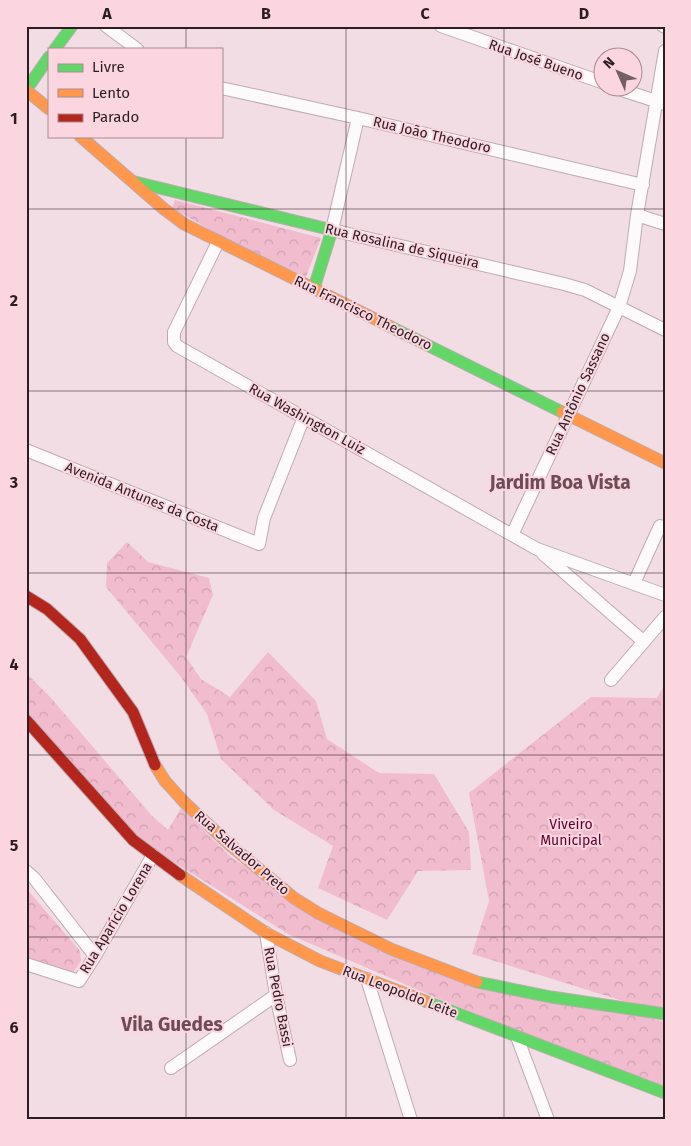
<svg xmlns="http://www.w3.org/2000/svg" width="691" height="1146" font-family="'Fira Sans',sans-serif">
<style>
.forest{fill:url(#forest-crowns)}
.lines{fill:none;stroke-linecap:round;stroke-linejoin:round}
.street-casing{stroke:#bcacb1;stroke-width:14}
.fast-casing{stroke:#bcacb1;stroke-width:13}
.slow-casing{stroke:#bcacb1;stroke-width:13}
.jam-casing{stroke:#bcacb1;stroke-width:13}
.street{stroke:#fdfafb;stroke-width:12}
.fast{stroke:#63d668;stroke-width:11}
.slow{stroke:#ff974d;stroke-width:11}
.jam{stroke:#b3261e;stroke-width:11}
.grid{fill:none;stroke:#2b1d22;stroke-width:1;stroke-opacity:0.55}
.labels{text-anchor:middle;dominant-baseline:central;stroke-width:4;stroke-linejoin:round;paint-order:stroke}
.street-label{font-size:14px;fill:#2b1d22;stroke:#fbd5e0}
.park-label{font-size:14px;fill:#5b012f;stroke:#fbd5e0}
.district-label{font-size:19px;font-weight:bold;fill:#6c4d57;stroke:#fbd5e0}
.neatline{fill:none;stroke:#2b1d22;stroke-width:2}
.grid-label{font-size:16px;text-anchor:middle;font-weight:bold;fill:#2b1d22}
</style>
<defs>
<pattern id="forest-crowns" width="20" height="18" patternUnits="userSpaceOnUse" patternTransform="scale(1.25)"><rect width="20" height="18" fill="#f1bccd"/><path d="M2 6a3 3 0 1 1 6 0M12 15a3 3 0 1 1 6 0" fill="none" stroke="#cfa1b0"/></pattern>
</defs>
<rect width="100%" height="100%" fill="#f3dde4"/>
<!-- forest -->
<path class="forest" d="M175,200l146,38 -15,39 -85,-41 -49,-28z
M127,542l21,20 61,16 4,17 -27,62 15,22 29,18 38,-45 48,49 11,38 52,34 55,1 35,58 2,38 -53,1 -31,49 -69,-32 15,-42 -59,-36 -53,-51 -14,-45 -26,-37 -75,-90 1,-24z
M26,673l25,25 101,118 16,14 13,-22 51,50 158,96 275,68v65l-221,-86 -156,-67 -154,-97 -108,-123z
M665,683v331l-193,-60 17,-53 -20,-108 122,-96 66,1z
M26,888l54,63 1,10 -8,12 -4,1 -43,-17z"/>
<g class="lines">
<!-- street casing -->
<g class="street-casing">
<path id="street" d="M106,26l31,23
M441,26l163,57
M663,26l2,1
M221,88l137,30 285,67
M616,88l49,16
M358,118l-26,112 232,54 21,6 80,40
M637,215l28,9
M218,242l-44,90v10l3,4 360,203 128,46
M26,450l233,94 5,-26 40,-101
M512,535l107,-228 11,-36 7,-56 28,-164
M543,554l100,87
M634,583l26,-57
M611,680l54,-63
M26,871l8,7 61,78
M266,933l10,62 14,65
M26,964l53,17 16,-25 58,-101
M367,979l44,141
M517,1037l31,83
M171,1068l105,-73"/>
</g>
<!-- fast casing -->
<g class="fast-casing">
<path id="fast" d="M55,49l17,-23
M26,90l23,-33
M135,182l197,48 -18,58
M389,326l173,86
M477,982l74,15 114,17
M425,1001l240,92"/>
</g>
<!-- slow casing -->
<g class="slow-casing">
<path id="slow" d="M26,90l23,19
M80,136l84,73 20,15 205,102
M562,412l103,51
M155,765l10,16 19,21 46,43 64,53 24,15 73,36 86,33
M180,875l86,58 54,28 105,40"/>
</g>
<!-- jam casing -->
<g class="jam-casing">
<path id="jam" d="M26,596l21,13 33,30 53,73 22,53
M26,720l107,120 47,35"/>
</g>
<!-- street -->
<use href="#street" class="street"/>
<!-- fast -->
<use href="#fast" class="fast"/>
<!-- slow -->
<use href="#slow" class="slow"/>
<!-- jam -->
<use href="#jam" class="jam"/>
</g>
<!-- grid -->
<path class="grid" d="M186,26v23M346,26v1094M504,26v1094M186,136v984M26,209h639M26,391h639M26,573h639M26,755h639M26,937h639"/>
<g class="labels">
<!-- street labels -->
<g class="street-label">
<text transform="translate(536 60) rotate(19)">Rua José Bueno</text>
<text transform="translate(432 135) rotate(13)">Rua João Theodoro</text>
<text transform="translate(402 246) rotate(13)">Rua Rosalina de Siqueira</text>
<text transform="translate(363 313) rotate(26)">Rua Francisco Theodoro</text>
<text transform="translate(578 394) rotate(-65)">Rua Antônio Sassano</text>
<text transform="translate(307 419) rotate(29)">Rua Washington Luiz</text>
<text transform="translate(142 497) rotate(22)">Avenida Antunes da Costa</text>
<text transform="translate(242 853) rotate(41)">Rua Salvador Preto</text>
<text transform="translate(116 918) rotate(-59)">Rua Aparício Lorena</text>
<text transform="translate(400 992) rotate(21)">Rua Leopoldo Leite</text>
<text transform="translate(278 997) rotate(79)">Rua Pedro Bassi</text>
</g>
<!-- park labels -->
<g class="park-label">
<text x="571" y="824">Viveiro<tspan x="571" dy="16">Municipal</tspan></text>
</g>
<!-- district labels -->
<g class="district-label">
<text x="560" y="482">Jardim Boa Vista</text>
<text x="172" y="1024">Vila Guedes</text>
</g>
</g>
<!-- border -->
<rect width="691" height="1146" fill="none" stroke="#fbd5e0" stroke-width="55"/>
<!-- legend -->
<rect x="48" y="48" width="175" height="90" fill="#fbd5e0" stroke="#a88b94"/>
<rect x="58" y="64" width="25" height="8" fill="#63d668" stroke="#a88b94"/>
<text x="92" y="72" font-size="15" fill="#2b1d22">Livre</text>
<rect x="58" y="89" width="25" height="8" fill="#ff974d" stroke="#a88b94"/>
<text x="92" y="98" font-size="15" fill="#2b1d22">Lento</text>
<rect x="58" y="114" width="25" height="8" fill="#b3261e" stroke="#a88b94"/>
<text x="92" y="122" font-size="15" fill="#2b1d22">Parado</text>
<!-- north arrow -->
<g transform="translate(618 72) rotate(315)"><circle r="24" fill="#fbd5e0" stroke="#a88b94"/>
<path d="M0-4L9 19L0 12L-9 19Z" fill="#716066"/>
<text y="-8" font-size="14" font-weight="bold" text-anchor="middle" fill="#2b1d22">N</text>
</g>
<rect x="28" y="28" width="636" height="1090" class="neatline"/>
<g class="grid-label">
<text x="107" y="19">A</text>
<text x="266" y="19">B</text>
<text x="425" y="19">C</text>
<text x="584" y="19">D</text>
<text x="14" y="124">1</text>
<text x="14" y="306">2</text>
<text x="14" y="488">3</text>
<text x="14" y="670">4</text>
<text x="14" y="851">5</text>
<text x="14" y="1033">6</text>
</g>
</svg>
